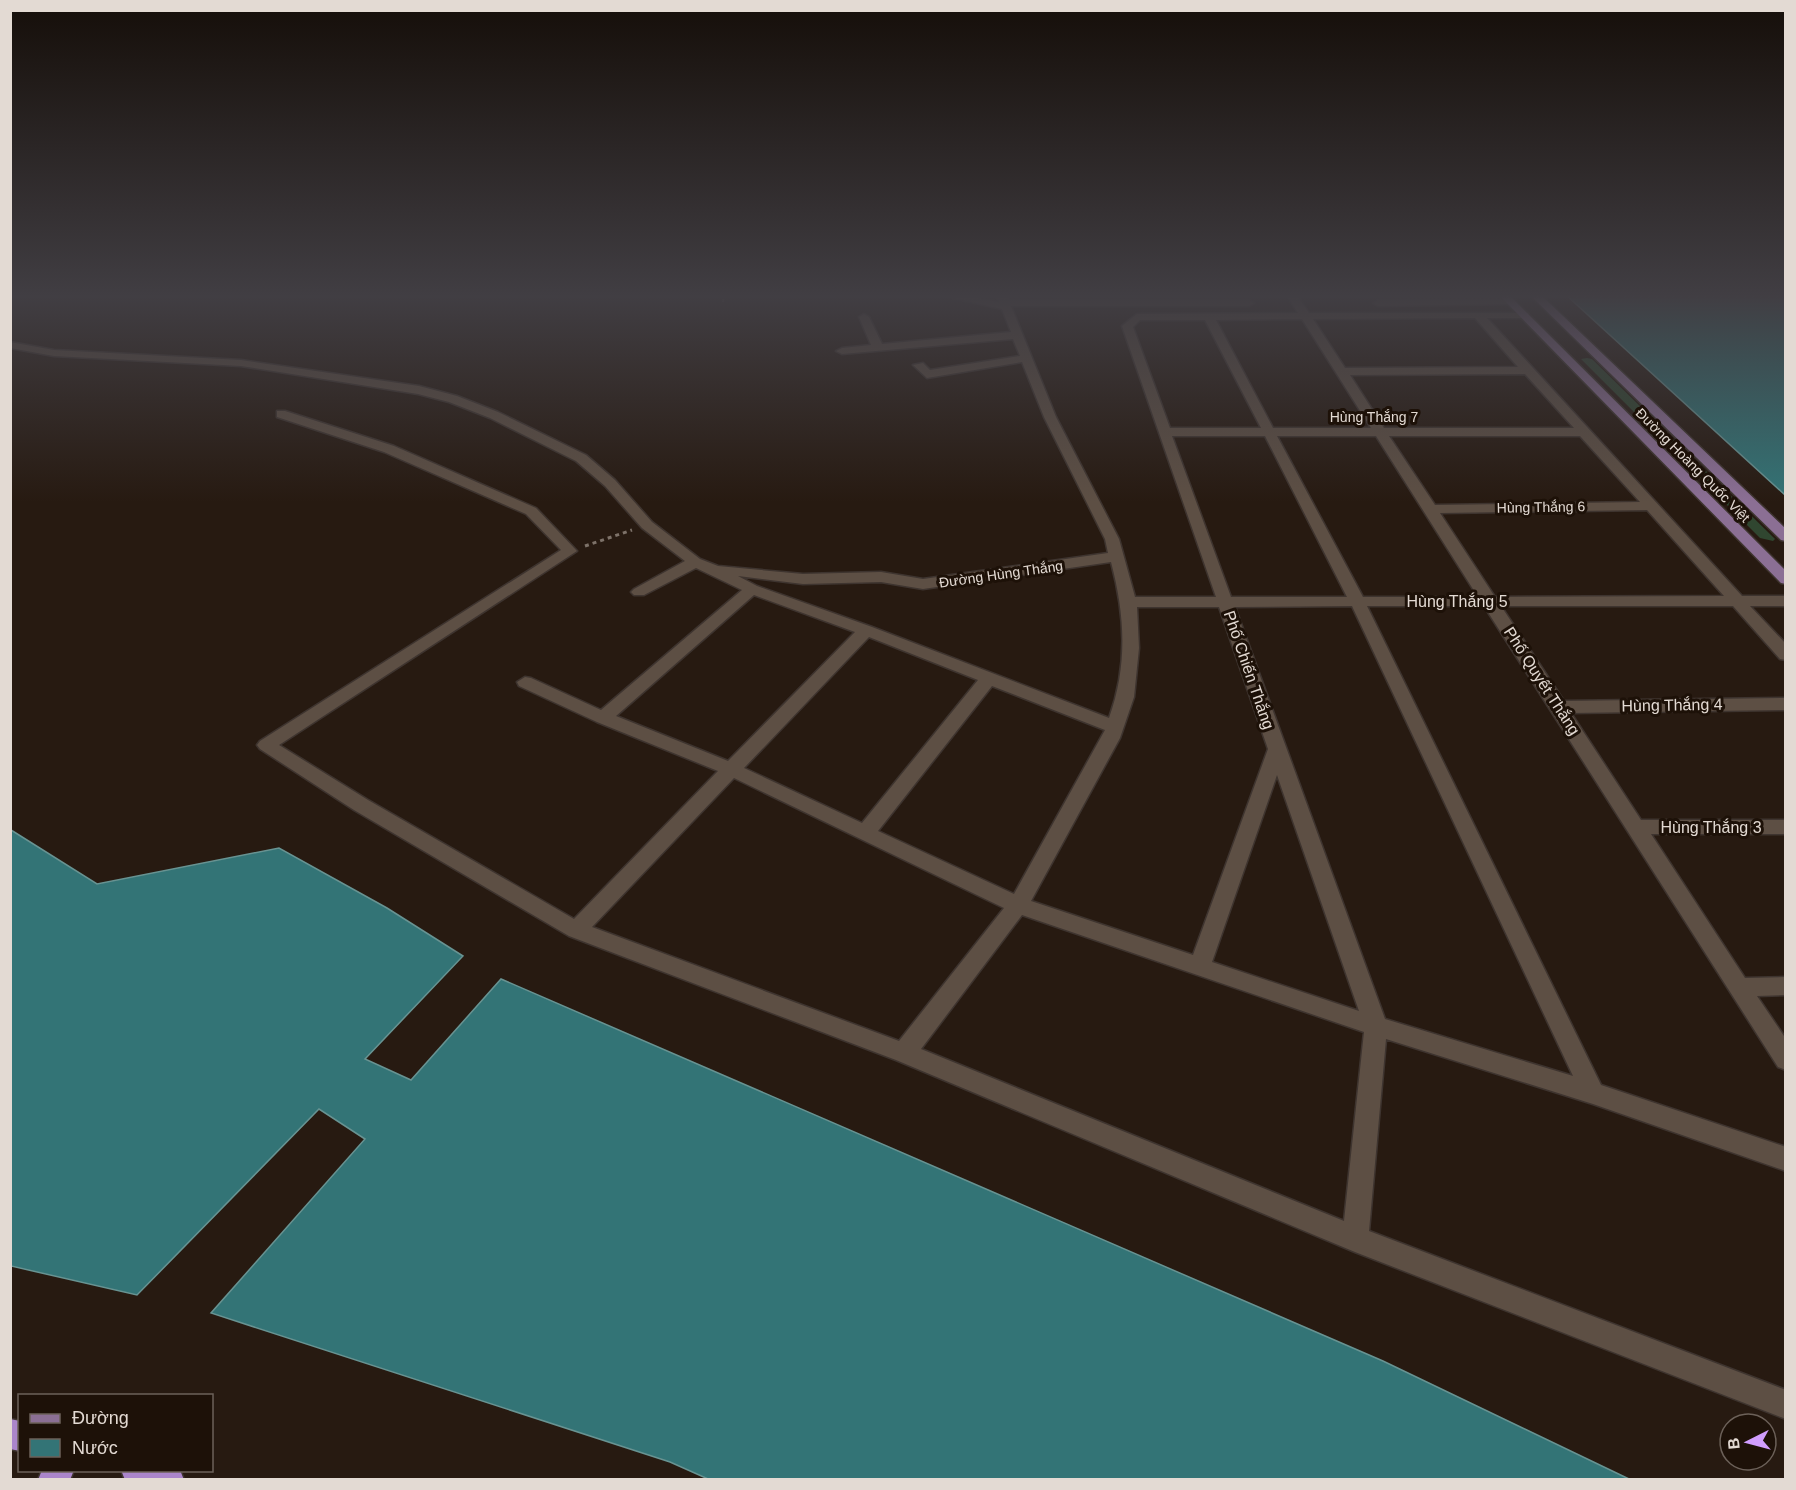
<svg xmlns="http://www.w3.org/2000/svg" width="1796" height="1490" font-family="Helvetica,sans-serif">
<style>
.green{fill:#304630}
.water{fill:#337476;stroke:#689392;stroke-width:1.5}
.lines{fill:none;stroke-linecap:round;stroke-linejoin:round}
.minor-casing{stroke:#3e342f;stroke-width:3}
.major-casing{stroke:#3e342f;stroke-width:3}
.highway-casing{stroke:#3e342f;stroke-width:3}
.path-far1{stroke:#7d7269;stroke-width:2;stroke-dasharray:3 3;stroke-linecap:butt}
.path{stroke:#7d7269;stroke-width:3;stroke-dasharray:4 4;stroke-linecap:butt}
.minor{fill:#5d4f44;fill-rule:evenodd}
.major{fill:#8b6f94;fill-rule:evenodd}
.highway{fill:#aa85ca;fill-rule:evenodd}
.labels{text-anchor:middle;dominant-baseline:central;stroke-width:6;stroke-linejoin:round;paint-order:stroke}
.far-street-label{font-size:14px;fill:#e3dad3;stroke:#1d1108}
.street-label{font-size:16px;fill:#e3dad3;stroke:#1d1108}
</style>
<rect width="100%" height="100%" fill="#271a11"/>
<!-- green -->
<path class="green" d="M1587,358l5,1 183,180 -2,2 -13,-3 -179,-179z"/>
<!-- water -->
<path class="water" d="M1565,294h220v201z
M11,830l86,54 182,-36 108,60 76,48 -98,103 46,21 90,-101 882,382 246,118h-921l-38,-17 -459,-149 154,-174 -46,-30 -182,186 -126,-29z"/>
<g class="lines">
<!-- minor casing -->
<g class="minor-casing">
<path id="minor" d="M936,294h18l45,8 -3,-8h10l3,6h240l5,3 -5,3h-238l45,111 63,122 16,58h81l-94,-271 15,-12 161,-1 -12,-19h10l13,19h219l1,2 -5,3h-37l255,278h44v10h-36l36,38v16l-6,-1 -47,-53h-232l63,95 222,-3v12l-215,3 70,107h145v14h-135l94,144 41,-1v18l-29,1 29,43v31l-8,-3 -294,-461h-117l234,479 185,62v24l-193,-67 -207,-65 -17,192 417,159v29l-431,-167 -459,-192 -327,-124 -215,-126 -94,-61 -3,-4 3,-4 301,-191 -35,-36 -142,-62 -107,-35v-6h8l109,35 142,62 41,43 -298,194 89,55 206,119 144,-148 -121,-49 -78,-36 -2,-4 8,-5 6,1 70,32 141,-120 -46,-22 -52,27h-10l-3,-3 3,-3 51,-28 -43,-33 -37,-42 -29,-25 -86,-43 -41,-16 -31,-8 -177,-28 -187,-10 -44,-8v-6l44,8 187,10 178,26 38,10 41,16 88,43 29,25 37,42 48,37 18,7 85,8 78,-2 42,7 185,-26 -3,-14 -61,-122 -22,-55 -95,16 -14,-13 10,-2 7,7 90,-14 -7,-17 -171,15 -6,-3 6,-3 29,-3 -12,-28 5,-3 5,3 13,27 129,-12 -9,-23zM1475,318l43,49 -173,1 -32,-49zM1302,319l69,109h-98l-57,-108zM1140,320h65l56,108h-91l-37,-101zM1525,374l49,54h-190l-34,-53zM1172,436h93l82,161h-116zM1277,436h99l102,161h-115zM1389,436h191l60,66 -205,3zM1647,510l77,86 -229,1 -55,-84zM1111,562c14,53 17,103 -2,156l-237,-91 -115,-41 -19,-10 65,8 78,-2 42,7zM754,595l101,37 -127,129 -112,-45zM1352,606l221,470 -188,-57 -150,-412zM1137,607h82l49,142 -75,206 -162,-54 89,-163 14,-41 5,-49zM869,637l109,43 -116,143 -118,-55zM992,686l113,44 -91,164 -136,-63zM1277,775l82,236 -147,-49zM734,778l270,130 -105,133 -307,-114zM1022,915l342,117 -20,189 -423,-172z
M1515,299v4l-4,1 -133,2 -5,-3 5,-3z"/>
</g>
<!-- major casing -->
<g class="major-casing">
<path id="major" d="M1498,294h10l278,277v13l-5,-1z
M1529,294h11l246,235v12l-5,-1z"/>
</g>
<!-- highway casing -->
<g class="highway-casing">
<path id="highway" d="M10,1419l10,2v30l-10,-2z
M42,1470h32l-4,10h-32z
M121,1470h59l4,10h-59z"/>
</g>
<!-- path-far1 -->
<path class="path-far1" d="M723,302l1,-8"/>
<!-- path -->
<path class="path" d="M585,546l47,-16"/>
<!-- minor -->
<use href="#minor" class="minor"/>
<!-- major -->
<use href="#major" class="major"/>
<!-- highway -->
<use href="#highway" class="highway"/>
</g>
<!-- sky -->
<linearGradient id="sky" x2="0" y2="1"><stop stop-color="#150e09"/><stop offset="0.59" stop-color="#413e43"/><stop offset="1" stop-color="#413e43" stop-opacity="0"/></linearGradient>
<rect width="1796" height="502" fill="url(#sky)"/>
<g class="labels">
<!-- far-street labels -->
<g class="far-street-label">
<text x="1374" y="417">Hùng Thắng 7</text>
<text transform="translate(1693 465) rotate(45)">Đường Hoàng Quốc Việt</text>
<text transform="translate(1541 507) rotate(-1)">Hùng Thắng 6</text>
<text transform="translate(1001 574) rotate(-8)">Đường Hùng Thắng</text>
</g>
<!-- street labels -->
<g class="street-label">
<text x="1457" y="601">Hùng Thắng 5</text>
<text transform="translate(1249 670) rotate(71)">Phố Chiến Thắng</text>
<text transform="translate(1542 681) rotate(57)">Phố Quyết Thắng</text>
<text transform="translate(1672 705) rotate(-1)">Hùng Thắng 4</text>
<text x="1711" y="827">Hùng Thắng 3</text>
</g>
</g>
<!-- border -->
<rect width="1796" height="1490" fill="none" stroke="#e3dad3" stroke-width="24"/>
<!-- legend -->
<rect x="18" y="1394" width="195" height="78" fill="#1d1108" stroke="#6c6159" stroke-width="1.5"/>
<rect x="30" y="1414" width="30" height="9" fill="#8b6f94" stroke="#6c6159" stroke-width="1.5"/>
<text x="72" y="1424" font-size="18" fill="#e3dad3">Đường</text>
<rect x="30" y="1439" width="30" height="18" fill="#337476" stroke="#6c6159" stroke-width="1.5"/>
<text x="72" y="1454" font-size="18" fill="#e3dad3">Nước</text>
<!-- north arrow -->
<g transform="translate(1748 1442) rotate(264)"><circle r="28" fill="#1d1108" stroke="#6c6159" stroke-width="1.5"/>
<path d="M0-4.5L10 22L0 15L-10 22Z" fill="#d09dfe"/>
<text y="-9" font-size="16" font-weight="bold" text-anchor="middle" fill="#e3dad3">B</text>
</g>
</svg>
